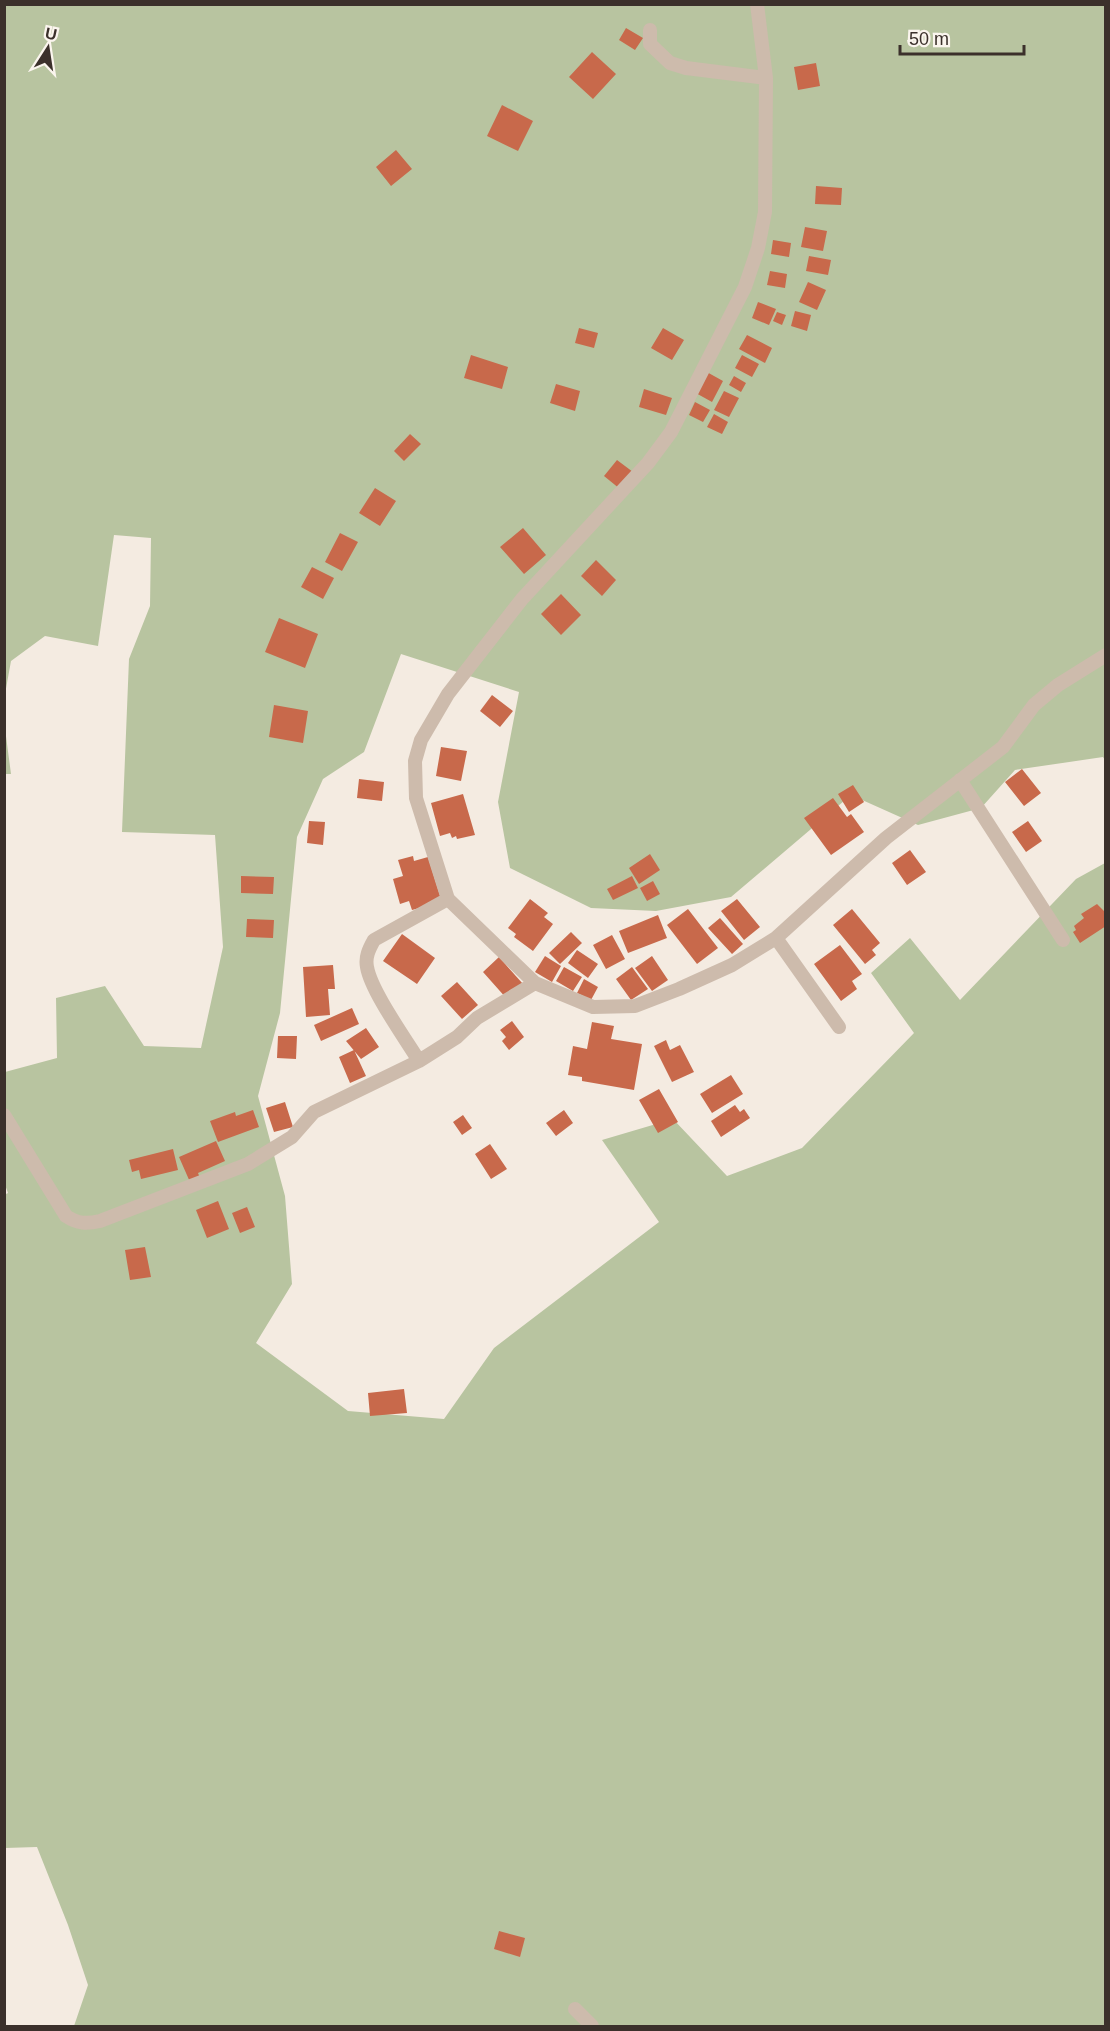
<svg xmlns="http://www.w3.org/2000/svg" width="1110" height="2031" font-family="Arial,sans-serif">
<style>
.green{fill:#b8c4a0}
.building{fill:#c8694b}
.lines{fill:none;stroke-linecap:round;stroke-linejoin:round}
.street{stroke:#cdbbac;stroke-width:14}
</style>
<rect width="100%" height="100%" fill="#f4ebe1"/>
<!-- green -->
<path class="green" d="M4,5h1101v755l-2,-3 -88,13 -34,38 -63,17 -67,-30 -120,102 -75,14 -65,-3 -81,-40 -12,-66 21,-110 -118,-38 -37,98 -41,27 -26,58 -17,176 -22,83 27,100 7,88 -36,59 92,68 96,8 50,-71 165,-126 -57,-82 71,-21 54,57 75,-28 112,-115 -43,-60 39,-35 50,62 116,-121 29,-16v1163h-1031l14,-41 -20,-60 -31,-78 -32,1 -1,-653 4,-2 -4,-11 1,-110 52,-14 -1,-60 49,-12 39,60 57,2 22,-101 -8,-112 -93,-3 7,-173 21,-53 1,-68 -37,-3 -16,111 -53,-10 -34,25 -6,33z
M4,721l7,53h-7z"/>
<!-- building -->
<path class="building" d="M626,28l17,10 -8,12 -16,-10z
M592,52l24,22 -23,25 -24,-22z
M816,63l4,23 -22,4 -4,-23z
M502,105l31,16 -15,30 -31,-15z
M396,150l16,19 -21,17 -15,-19z
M816,186l26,2 -1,17 -26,-1z
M805,227l22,4 -4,20 -22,-4z
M773,240l18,3 -2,14 -18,-3z
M809,256l22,4 -3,15 -22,-4z
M770,271l17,3 -2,14 -18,-3z
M808,282l18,8 -9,20 -18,-8z
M758,302l18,7 -7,16 -17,-7z
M795,311l16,4 -4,16 -16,-5z
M777,312l9,3 -4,10 -9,-4z
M579,328l19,5 -4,15 -19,-5z
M663,328l21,12 -12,20 -21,-12z
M747,335l25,13 -7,15 -26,-14z
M471,355l37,12 -6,22 -38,-11z
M742,355l17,9 -7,13 -17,-9z
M705,371l18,10 -11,21 -18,-10z
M734,376l12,7 -5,9 -12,-7z
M556,384l24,7 -5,20 -25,-8z
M644,389l28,9 -6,17 -27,-8z
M724,391l15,7 -10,19 -15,-7z
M695,402l15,8 -7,12 -14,-7z
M714,414l14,8 -6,12 -15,-7z
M410,434l11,10 -17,17 -10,-10z
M617,460l16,12 -13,17 -16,-13z
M375,488l21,13 -16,25 -21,-13z
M523,528l23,27 -22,19 -24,-27z
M340,533l18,9 -16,29 -17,-9z
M596,560l20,20 -14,16 -21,-20z
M312,567l22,11 -11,21 -22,-12z
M561,594l20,21 -20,20 -20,-21z
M279,618l39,16 -13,34 -40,-16z
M492,695l21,16 -13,16 -20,-16z
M274,705l34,6 -5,32 -34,-6z
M441,747l26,4 -6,30 -25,-5z
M1022,769l19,24 -17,13 -19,-24z
M359,779l25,3 -2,19 -25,-3z
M853,785l11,17 -15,10 -11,-18z
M463,794l12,41 -18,4 -1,-3 -4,2 -2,-5 -10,3 -9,-33z
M833,798l14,19 4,-3 13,18 -33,23 -27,-37z
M309,821l16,1 -2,23 -16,-2z
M1028,821l14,20 -16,11 -14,-20z
M910,850l16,22 -19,13 -15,-22z
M650,854l10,16 -21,14 -10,-16z
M413,856l1,5 14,-4 14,45 -30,8 -3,-9 -9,3 -7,-25 10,-3 -5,-16z
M241,876l33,1 -1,17 -32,-1z
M632,876l6,12 -25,12 -6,-11z
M653,881l7,13 -13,7 -7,-13z
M530,899l18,14 -4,4 9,7 -20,27 -19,-14 2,-3 -8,-6z
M737,899l23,28 -16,13 -23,-29z
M1097,904l9,9v13l-26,17 -7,-11 3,-2 -2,-4 10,-8 -3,-4z
M688,909l30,39 -21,16 -30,-39z
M852,909l28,34 -8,7 4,5 -11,9 -32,-39z
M658,915l9,23 -39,15 -9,-22z
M720,918l23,26 -11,10 -24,-26z
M247,919l27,1 -1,18 -27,-1z
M571,932l11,11 -22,21 -11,-11z
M402,934l33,24 -18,26 -34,-23z
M612,935l13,24 -19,10 -13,-24z
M840,945l22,29 -10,7 5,8 -16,12 -27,-37z
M577,950l21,14 -10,14 -20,-15z
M545,956l16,10 -9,16 -17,-10z
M652,956l16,24 -16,11 -17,-23z
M499,957l24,27 -16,15 -24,-27z
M333,965l2,24h-7l2,26 -24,2 -3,-50z
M564,967l18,10 -9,14 -17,-10z
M632,967l16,22 -17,11 -15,-21z
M584,979l14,8 -7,13 -14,-7z
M457,982l21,23 -16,14 -21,-23z
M352,1008l7,16 -38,17 -7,-16z
M512,1021l12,16 -15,13 -7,-9 4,-4 -6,-7z
M592,1022l22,4 -3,13 31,5 -8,46 -52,-9v-4l-14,-2 5,-29 14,3z
M366,1028l13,19 -18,12 -15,-18z
M278,1036h19l-1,23 -19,-1z
M666,1040l4,10 10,-5 14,27 -22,10 -18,-36z
M354,1050l12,26 -16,7 -11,-26z
M731,1075l12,19 -31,19 -12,-19z
M659,1089l19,33 -20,11 -19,-33z
M285,1102l8,25 -19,5 -8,-24z
M735,1105l5,7 4,-3 6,9 -29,19 -10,-16z
M253,1110l6,17 -41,15 -8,-21 25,-9 1,4z
M564,1110l9,13 -17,13 -10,-13z
M463,1115l9,13 -10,7 -9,-13z
M216,1141l9,20 -27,12 2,5 -10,4 -11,-25z
M490,1144l17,25 -16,10 -16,-25z
M173,1149l5,21 -37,9 -2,-9 -7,2 -3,-12z
M218,1201l11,28 -22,9 -11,-28z
M247,1207l8,20 -15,6 -8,-20z
M145,1247l6,30 -21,3 -5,-30z
M404,1389l3,24 -37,3 -2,-23z
M499,1931l26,7 -5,19 -26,-8z"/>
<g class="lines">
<!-- street -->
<path class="street" d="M757,4l9,74 -1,134 -7,36 -13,39 -74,145 -23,31 -126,136 -74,95 -27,46 -6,21 1,37 32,101 87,84 58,24 42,-1 44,-17 53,-24 44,-27 110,-100 117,-91 31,-42 24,-20 48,-30
M650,30v14l20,19 16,5 80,10
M960,780l103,160
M776,938l63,89
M419,1061c-14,-23 -48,-70 -52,-94 -2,-10 2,-18 7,-27l74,-41
M4,1115l62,101c12,8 21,8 34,5l148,-57 44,-27 22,-25 105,-51 38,-24 20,-19 58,-35
M575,2009l17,17"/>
</g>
<!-- border -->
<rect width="1110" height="2031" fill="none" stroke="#3b302b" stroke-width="12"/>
<!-- north arrow -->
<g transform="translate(48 48) rotate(12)" stroke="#fbf5ee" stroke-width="4.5" paint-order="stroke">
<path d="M0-4.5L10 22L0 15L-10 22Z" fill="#3b302b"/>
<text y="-9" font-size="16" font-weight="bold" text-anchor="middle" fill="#3b302b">U</text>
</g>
<!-- scale -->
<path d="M900 45v9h124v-9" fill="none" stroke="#3b302b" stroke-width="3"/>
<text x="909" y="45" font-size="18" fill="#3b302b" stroke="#fbf5ee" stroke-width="4.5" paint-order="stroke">50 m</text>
</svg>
